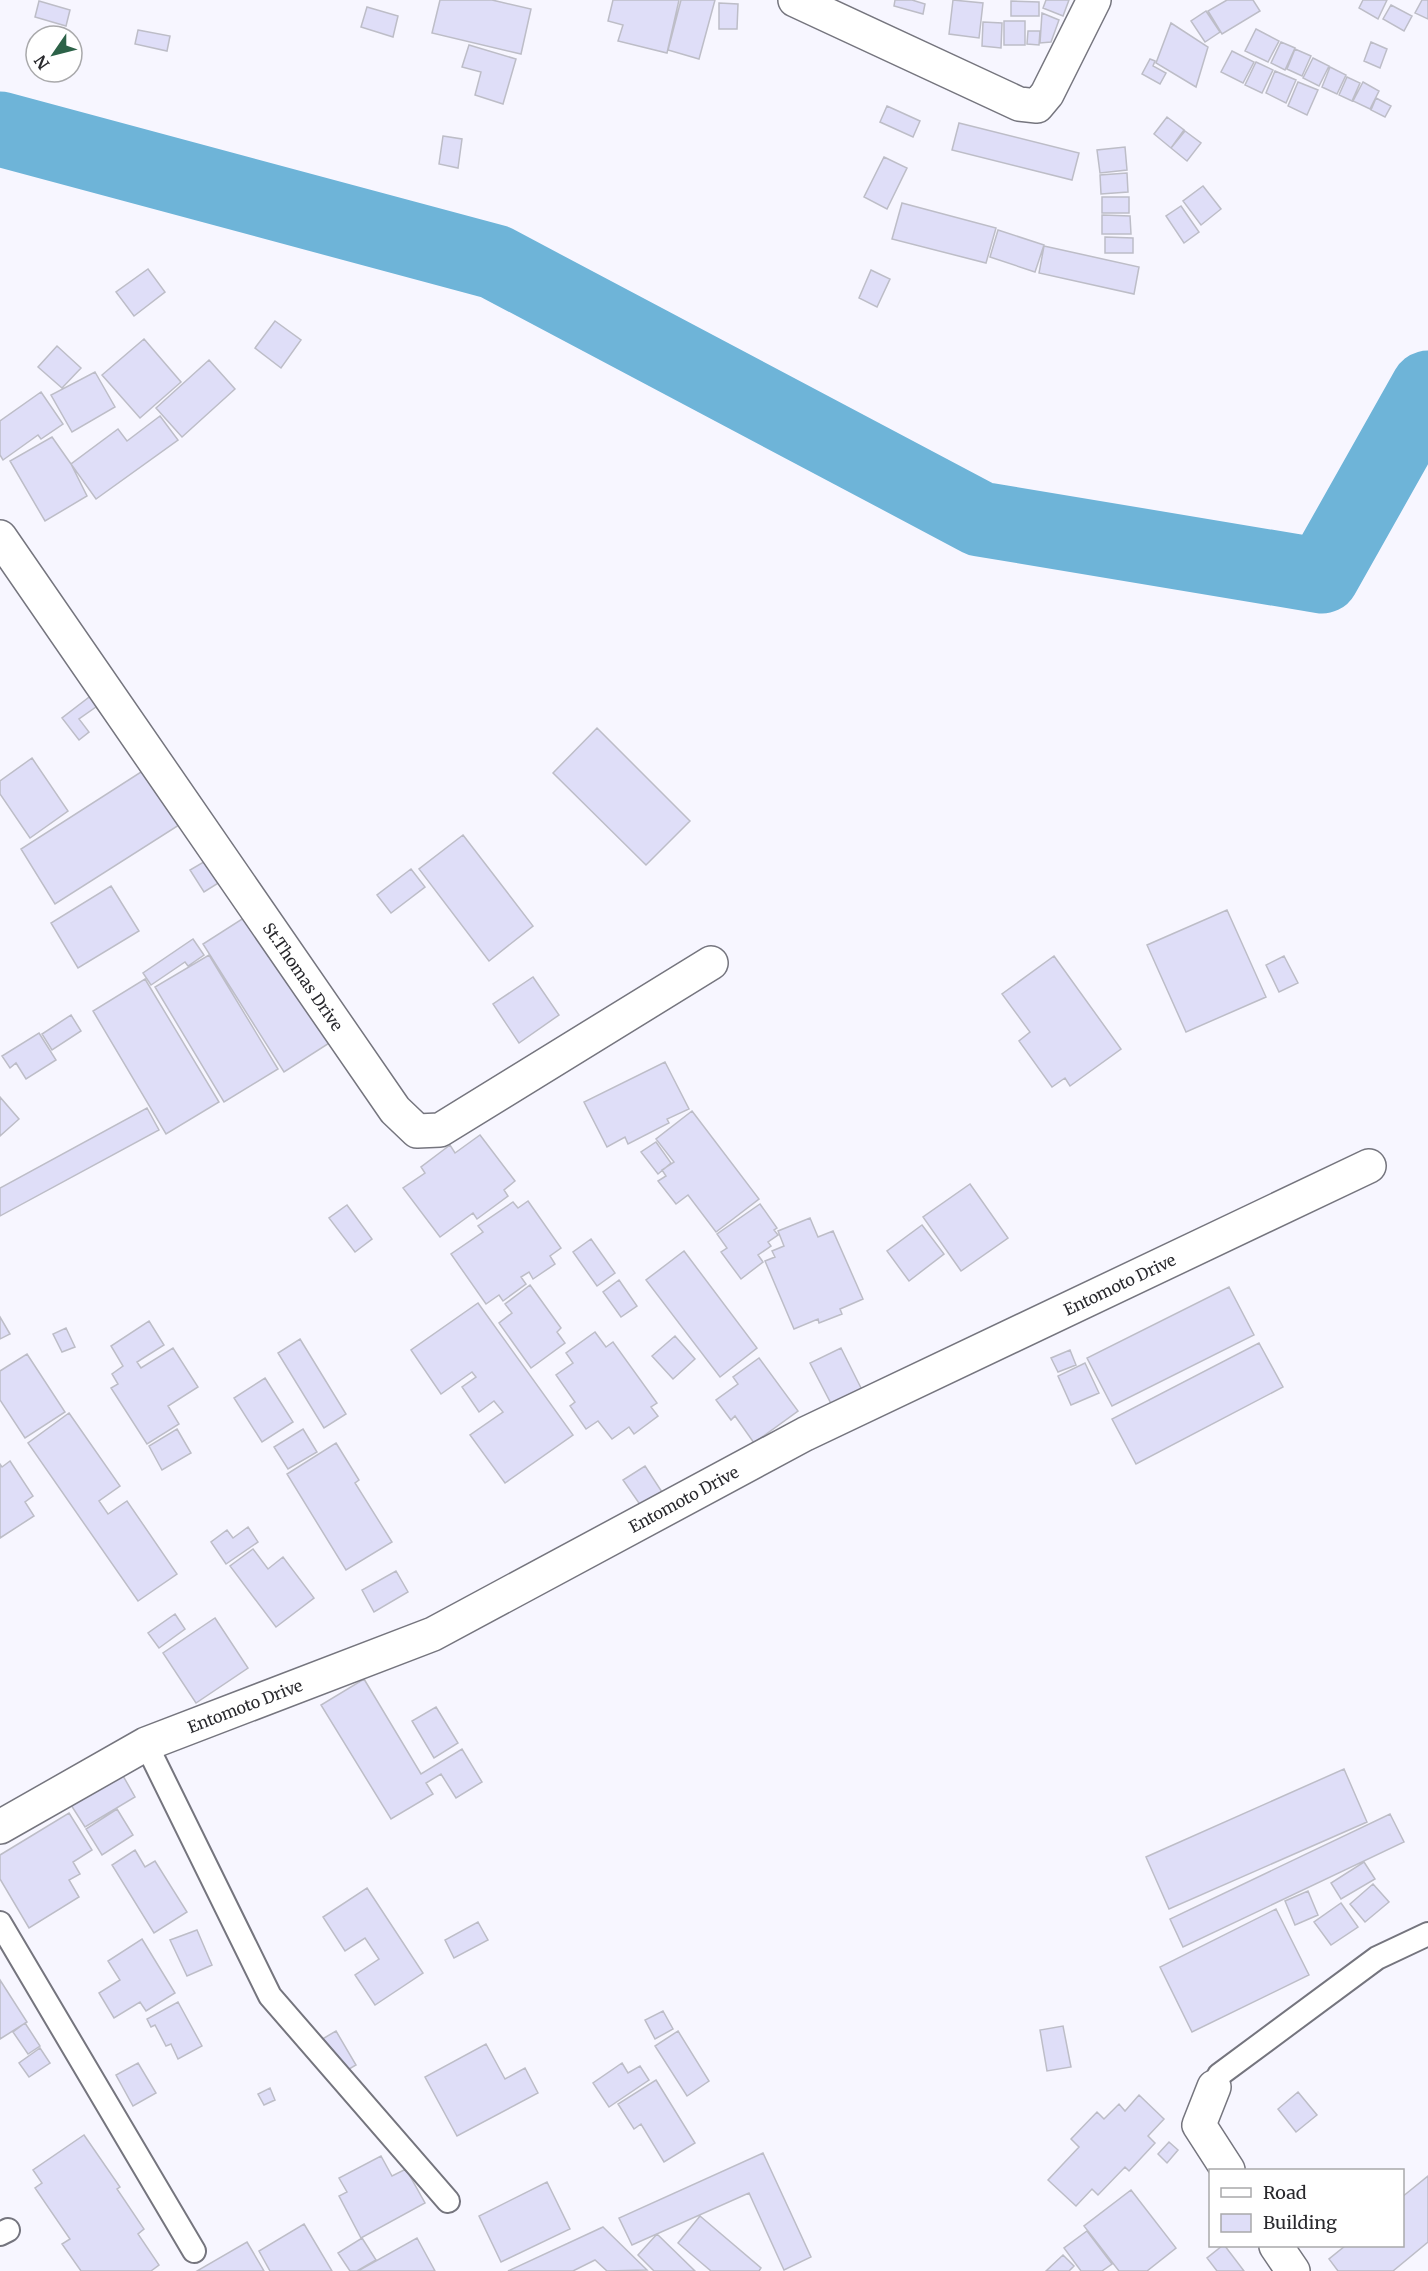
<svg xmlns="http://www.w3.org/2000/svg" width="1428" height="2271" font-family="Merriweather,serif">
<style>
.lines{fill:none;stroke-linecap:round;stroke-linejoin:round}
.river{stroke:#6eb4d8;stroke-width:75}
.building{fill:#dfdef8;stroke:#bdbdc7;stroke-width:1.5}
.service-casing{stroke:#75757e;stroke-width:26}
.minor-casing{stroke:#75757e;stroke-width:36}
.service{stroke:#fff;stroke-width:22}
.minor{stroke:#fff;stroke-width:33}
.labels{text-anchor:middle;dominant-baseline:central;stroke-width:4.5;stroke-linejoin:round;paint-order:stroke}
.street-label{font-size:16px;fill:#29292d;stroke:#fff}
</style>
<rect width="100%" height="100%" fill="#f7f6ff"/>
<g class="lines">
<!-- river -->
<path class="river" d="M0,129l495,133 485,257 342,57 106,-188"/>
</g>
<!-- building -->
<path class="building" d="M440,0h52l39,9 -10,45 -89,-21z
M613,0h66l-12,53 -49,-12 5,-16 -15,-4z
M681,0h34l-16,59 -31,-9z
M895,0h17l13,4 -2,10 -29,-8z
M953,0l30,3 -4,35 -30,-4z
M1046,0h23l-6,16 -20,-8z
M1227,0h26l7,11 -38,23 -14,-23z
M1363,0h24l-9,19 -19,-11z
M1422,0h6v19l-13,-6z
M39,1l31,9 -4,16 -31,-9z
M1011,1l28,1v14h-28z
M719,3l19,1 -1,25h-18z
M1391,5l21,11 -8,15 -21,-12z
M367,7l31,9 -5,21 -32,-10z
M1206,11l14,21 -15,10 -14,-21z
M1042,13l17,7 -8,22 -11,1z
M1004,21h21v24h-21z
M983,22l19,1 -1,25 -19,-2z
M1171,23l37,24 -12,40 -40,-24z
M1256,29l23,12 -11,21 -23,-11z
M138,30l32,6 -3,15 -32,-7z
M1028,31h12l-1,14 -12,-1z
M1281,42l14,6 -10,22 -14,-7z
M1371,42l16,7 -7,19 -16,-7z
M469,45l47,14 -13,45 -28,-9 6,-23 -19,-5z
M1295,49l16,7 -9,20 -15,-7z
M1232,51l22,11 -11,21 -22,-11z
M1313,58l16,8 -10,20 -16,-8z
M1150,59l5,2 -2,5 13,7 -6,11 -18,-10z
M1256,62l17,8 -11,23 -17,-8z
M1330,67l16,8 -9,19 -15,-7z
M1275,71l21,9 -10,23 -20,-10z
M1347,77l13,6 -8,18 -13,-6z
M1298,82l20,8 -11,25 -19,-9z
M1363,82l16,9 -9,18 -17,-8z
M1376,98l15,8 -6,11 -14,-7z
M887,106l33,15 -7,16 -33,-15z
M1167,117l17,13 -13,18 -17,-14z
M959,123l120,30 -7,27 -120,-30z
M1185,131l16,12 -14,18 -16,-13z
M443,136l19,3 -4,29 -19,-4z
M1125,147l2,23 -27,3 -3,-23z
M884,157l23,11 -20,41 -23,-12z
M1127,173l1,19 -27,2 -1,-19z
M1203,186l18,23 -20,16 -18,-24z
M1102,197h27v16h-27z
M902,203l94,25 -10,35 -94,-24z
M1181,206l18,26 -15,11 -18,-27z
M1102,215l28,1 1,18h-29z
M998,230l46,15 -9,27 -45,-15z
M1105,237l28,1v15h-28z
M1044,246l95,21 -5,27 -95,-21z
M148,269l17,23 -31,24 -18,-24z
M871,270l19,9 -13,28 -18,-9z
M275,321l26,19 -20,28 -26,-20z
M144,339l37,43 -41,36 -38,-43z
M57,346l24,22 -19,20 -24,-21z
M209,360l26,29 -53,48 -26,-29z
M95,372l20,35 -43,25 -21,-37z
M41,392l22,32 -22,15 -3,-4 -35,25 -3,-5v-34z
M160,416l18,24 -82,59 -25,-35 47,-35 9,12z
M52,437l19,27 16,32 -42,25 -35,-60z
M97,691l18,23 -9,6 -10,-13 -17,12 10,13 -10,8 -17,-22z
M597,728l93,93 -44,44 -93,-92z
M32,758l36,53 -38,27 -30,-44v-13z
M155,763l35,55 -135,86 -34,-55z
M463,835l70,91 -44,35 -70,-92z
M207,860l13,22 -16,10 -14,-22z
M411,869l14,18 -34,26 -14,-18z
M111,886l28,45 -61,37 -27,-45z
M1227,910l39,87 -80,35 -39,-87z
M253,912l81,128 -50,32 -81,-128z
M193,939l11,16 -16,11 -3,-4 -34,23 -8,-12z
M209,955l69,114 -54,33 -69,-115z
M1054,956l67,93 -51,37 -5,-8 -13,9 -33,-46 11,-9 -28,-38z
M1284,956l14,27 -19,9 -13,-27z
M533,977l26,38 -40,28 -26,-39z
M145,979l74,123 -53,32 -73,-123z
M71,1015l10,16 -29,19 -10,-16z
M39,1033l17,27 -30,19 -10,-16 -6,5 -8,-12z
M665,1062l24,47 -22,10 2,4 -41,21 -3,-7 -18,10 -23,-45z
M0,1097l19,22 -19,17z
M147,1108l12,22 -159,86v-28z
M692,1111l67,88 -43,33 -28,-37 -12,9 -18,-23 8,-5 -4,-6 12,-8 -18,-23z
M480,1135l35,46 -11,9 4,6 -31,23 -4,-6 -33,24 -37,-49 22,-15 -4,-6 29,-22 5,8z
M656,1142l15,21 -13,11 -17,-22z
M970,1184l38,54 -47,33 -38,-54z
M528,1201l33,47 -11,8 5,8 -22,15 -4,-7 -8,5 5,7 -23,17 -4,-6 -13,9 -35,-50 32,-22 -5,-6 35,-24 5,6z
M760,1204l17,24 -3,2 4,5 -10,7 3,4 -13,9 5,7 -22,17 -20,-27 6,-4 -10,-14z
M347,1205l25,34 -17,13 -26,-34z
M810,1218l8,19 15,-6 30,68 -23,10 2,5 -23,9 -1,-4 -24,10 -29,-68 10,-4 -3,-6 12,-5 -6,-15z
M922,1225l22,29 -35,27 -22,-30z
M591,1239l24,34 -18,13 -24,-34z
M684,1251l73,97 -37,29 -74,-97z
M619,1280l18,26 -16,11 -18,-25z
M530,1285l31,43 -4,4 8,11 -34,25 -32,-45 13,-10 -7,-9z
M1229,1287l25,48 -142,71 -25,-48z
M478,1303l95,132 -68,48 -35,-48 33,-23 -9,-11 -15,11 -17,-25 14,-10 -4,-5 -31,22 -30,-44z
M0,1317l10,17 -10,5z
M149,1321l15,24 -27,17 4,6 32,-20 25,39 -30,19 11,18 -32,20 -36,-56 7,-4 -6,-10 11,-8 -12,-20z
M66,1328l9,19 -13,5 -9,-18z
M595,1332l11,15 7,-5 44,61 -6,4 7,9 -24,18 -5,-7 -17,12 -14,-18 -12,8 -16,-23 5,-4 -19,-27 17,-12 -7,-10z
M675,1336l20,23 -22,20 -21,-23z
M300,1339l46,75 -22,14 -46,-75z
M1259,1343l24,44 -147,77 -24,-45z
M841,1348l26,52 -30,15 -27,-52z
M1070,1350l6,15 -18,7 -7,-14z
M27,1354l38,58 -40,26 -25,-38v-29z
M759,1358l39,53 -44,32 -19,-27 -4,4 -15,-20 22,-16 -5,-7z
M1085,1363l14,30 -28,12 -13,-29z
M265,1378l28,44 -31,20 -28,-44z
M69,1413l51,73 -21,15 9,13 19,-13 50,73 -39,27 -110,-158z
M177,1429l14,24 -29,17 -13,-24z
M303,1429l14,23 -29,17 -14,-22z
M336,1443l23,37 -4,3 37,59 -46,28 -59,-96z
M10,1461l23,35 -8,6 9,14 -34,22v-74l2,3z
M645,1466l17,26 -21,14 -18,-26z
M248,1527l10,15 -32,22 -15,-22 16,-12 6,8z
M253,1549l15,20 15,-12 31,41 -38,29 -46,-61z
M396,1571l12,21 -34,20 -12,-22z
M175,1614l10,15 -26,19 -11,-15z
M215,1618l33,50 -52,35 -33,-50z
M364,1679l57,95 41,-25 20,33 -26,16 -15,-24 -15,9 7,11 -42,25 -70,-114z
M436,1707l22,36 -24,15 -22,-37z
M1344,1769l23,53 -198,87 -23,-52z
M122,1774l13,23 -50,30 -14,-22z
M117,1809l16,26 -31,20 -16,-26z
M69,1813l23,37 -19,12 7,12 -11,6 10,17 -50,31 -29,-49v-24z
M1390,1814l14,28 -221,105 -13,-28z
M135,1850l10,17 10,-6 32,51 -33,21 -42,-68z
M1364,1862l11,17 -34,20 -10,-16z
M1373,1884l16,18 -24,20 -15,-18z
M367,1888l56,85 -48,32 -20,-30 24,-16 -14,-21 -20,13 -22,-34z
M1308,1891l10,24 -23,10 -10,-24z
M1341,1903l17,24 -27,18 -17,-23z
M1276,1909l33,66 -117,57 -32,-65z
M478,1922l10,18 -34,18 -9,-18z
M197,1930l15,35 -25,11 -17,-36z
M142,1939l33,54 -29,18 -6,-9 -26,16 -15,-25 21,-13 -12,-19z
M0,1980l27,42 -27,17z
M178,2002l24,44 -24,13 -7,-15 -5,2 -11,-21 -4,2 -4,-8z
M663,2011l10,18 -18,10 -10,-19z
M25,2023l15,23 -12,8 -15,-22z
M1063,2026l8,41 -24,4 -7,-41z
M336,2031l20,34 -17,10 -20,-34z
M678,2031l31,50 -22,15 -32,-50z
M486,2044l19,35 20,-11 13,25 -81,43 -32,-59z
M40,2048l10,15 -21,14 -10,-14z
M138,2063l18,30 -23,13 -17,-31z
M622,2063l6,10 12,-7 9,14 -40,27 -16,-24z
M656,2080l39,63 -31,19 -23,-38 -7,5 -16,-25z
M270,2088l5,12 -11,5 -6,-11z
M1298,2092l19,23 -21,17 -18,-23z
M1139,2095l25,24 -16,17 7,7 -26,28 -4,-4 -27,28 -6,-6 -16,17 -28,-26 31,-33 -8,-8 26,-27 7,7 15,-15 6,7z
M84,2135l36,52 -3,2 27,40 -6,5 21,31 -8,6h-70l-19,-27 8,-5 -35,-51 7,-5 -9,-13z
M1169,2142l9,8 -11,13 -9,-9z
M763,2153l48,104 -27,13 -35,-77 -117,52 -13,-27z
M381,2156l11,20 14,-7 19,34 -64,35 -22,-42 8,-4 -8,-14z
M1428,2176v66l-35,29h-55l-9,-12 16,-13h57v-49z
M547,2182l23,47 -69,33 -22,-46z
M1131,2190l45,58 -29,23h-28l-35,-45z
M700,2216l61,52 -2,3h-48l-33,-28z
M304,2224l28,47h-62l-11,-20z
M603,2227l44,43 -40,1 -12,-11 -22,11h-65z
M1087,2231l25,33 -10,7h-21l-17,-23z
M657,2234l38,37h-41l-16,-16z
M362,2238l14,22 -19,11h-7l-12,-18z
M417,2238l18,33h-77z
M247,2242l17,29h-67z
M1222,2246h3l19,25h-27l-10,-13z
M1063,2255l11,11 -5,5h-23z"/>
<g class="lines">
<!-- service casing -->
<g class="service-casing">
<path id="service" d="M146,1744l124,252 178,205
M0,1923l194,328
M1214,2087l5,-12 158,-117 51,-24
M0,2234l8,-4"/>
</g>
<!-- minor casing -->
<g class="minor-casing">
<g id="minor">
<path d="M795,0l224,104 18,2 10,-12 47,-94"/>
<path id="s1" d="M0,537l395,573 22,21 23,-1 271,-167"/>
<path id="s2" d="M0,1827l146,-83 287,-110 372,-200 564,-268"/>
<path d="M1214,2087l-15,38 29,45"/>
<path d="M1276,2246l17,25"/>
</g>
</g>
<!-- service -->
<use href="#service" class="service"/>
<!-- minor -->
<use href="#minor" class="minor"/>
</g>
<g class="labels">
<!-- street labels -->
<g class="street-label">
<text stroke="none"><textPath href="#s1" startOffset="534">St.Thomas Drive</textPath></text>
<text stroke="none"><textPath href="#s2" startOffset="1246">Entomoto Drive</textPath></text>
<text stroke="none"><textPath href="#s2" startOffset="760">Entomoto Drive</textPath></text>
<text stroke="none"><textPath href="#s2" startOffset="274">Entomoto Drive</textPath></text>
</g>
</g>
<!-- legend -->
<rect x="1209" y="2169" width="195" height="78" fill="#ffffff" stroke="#a9a9ab" stroke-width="1.5"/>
<rect x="1221" y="2188" width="30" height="9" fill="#ffffff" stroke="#a9a9ab" stroke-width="1.5"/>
<text x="1263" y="2199" font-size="18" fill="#29292d">Road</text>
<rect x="1221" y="2214" width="30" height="18" fill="#dfdef8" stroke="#a9a9ab" stroke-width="1.5"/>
<text x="1263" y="2229" font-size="18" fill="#29292d">Building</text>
<!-- north arrow -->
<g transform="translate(54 54) rotate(235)"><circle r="28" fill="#ffffff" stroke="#a9a9ab" stroke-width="1.5"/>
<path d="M0-4.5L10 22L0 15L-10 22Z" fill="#2c6248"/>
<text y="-9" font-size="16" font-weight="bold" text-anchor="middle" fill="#29292d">N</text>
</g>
</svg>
